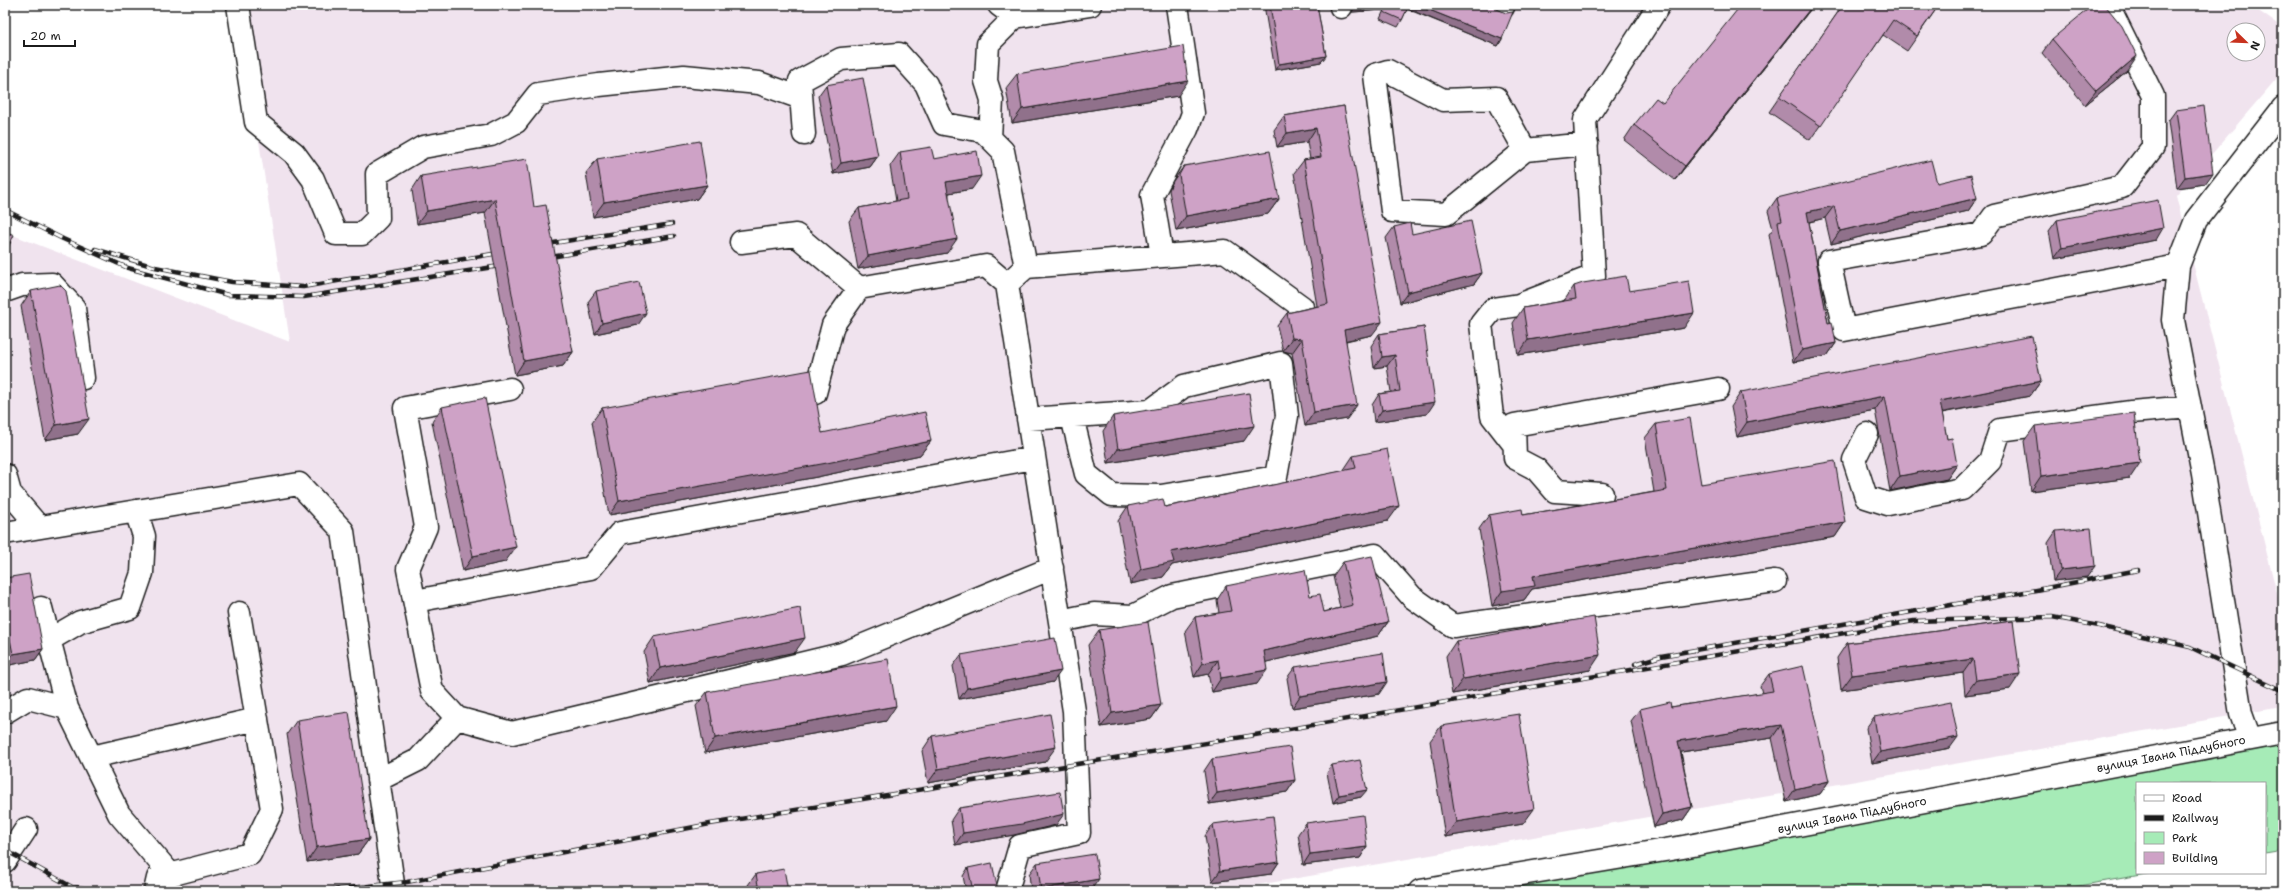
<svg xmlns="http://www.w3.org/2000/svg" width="2288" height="896" font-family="'Shantell Sans',sans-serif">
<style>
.built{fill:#f0e3ee;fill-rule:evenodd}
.green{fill:#a6ebb7;stroke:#61846a}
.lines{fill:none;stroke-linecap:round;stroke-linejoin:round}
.minor-casing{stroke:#1c1c1c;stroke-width:25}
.minor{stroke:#fff;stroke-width:22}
.rail-casing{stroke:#1c1c1c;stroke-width:4.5}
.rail{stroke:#fff;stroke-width:3;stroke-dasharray:9;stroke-linecap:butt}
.wall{fill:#b18baa;stroke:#1c1c1c}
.shaded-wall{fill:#90718b;stroke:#1c1c1c}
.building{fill:#cea2c6;stroke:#1c1c1c}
.labels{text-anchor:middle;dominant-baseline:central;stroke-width:4;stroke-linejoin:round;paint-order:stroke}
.street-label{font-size:12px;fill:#1c1c1c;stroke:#fff}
</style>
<rect width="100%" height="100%" fill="#fff"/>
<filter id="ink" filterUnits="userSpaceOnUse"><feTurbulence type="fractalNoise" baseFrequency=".025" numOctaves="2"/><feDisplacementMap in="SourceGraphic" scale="8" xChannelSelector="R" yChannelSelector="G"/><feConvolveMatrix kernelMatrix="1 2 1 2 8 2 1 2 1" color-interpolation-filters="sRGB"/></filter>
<g filter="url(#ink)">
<!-- built -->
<path class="built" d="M238,5h2012l33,23v43l-107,125 107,421v80l-7,11 -1053,183h-1218v-659l285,110zM2234,30h24v24h-24z"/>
<!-- green -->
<path class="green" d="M2283,745v105l-18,3v-70h-128v90h15l-102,18h-599z"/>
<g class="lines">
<!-- minor casing -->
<g class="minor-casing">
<path id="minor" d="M238,5l18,117 38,31 19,26 23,55h26l16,-16 -1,-44 46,-27 68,-12 25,-13 22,-28 61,-9 85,-9 75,7 42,15
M999,5l16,12 75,-12
M1341,5v2
M1500,5l3,2
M2114,5l-4,4 43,87v51l-31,40 -128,29 -13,18 -152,27 15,69 334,-64
M804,134l-4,-53 41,-22 58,-5 27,30 18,40 39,7 20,20 23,116
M990,138l2,-38 -6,-19 2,-37 27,-27
M1525,150l-79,64 -54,-3 -17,-136 13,-4 55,29 53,-2 29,52 62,-6
M741,242l55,-7 63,53
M1162,256l-10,-61 35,-66 6,-16 -16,-108
M5,291l17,-6 30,-1 22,24 9,70
M815,393l18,-68 26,-37 127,-22 21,18
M1028,419l122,-8 34,-25 97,-23 6,53 -11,61 -115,19 -49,-1 -26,-21 -14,-57
M1867,434l-13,26 12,37 22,7 74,-15 28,-28 10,-31 131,-18 59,-5
M1513,443l-21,-27 -11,-92 12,-15 26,-4 75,-29 -9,-156 74,-115
M5,475l5,18 29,34
M1602,494l-47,-3 -19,-22 -21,-11 -1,-33 204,-36
M5,533l294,-49 44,47 51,360
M415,601l176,-33 29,-35 414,-75
M41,608l26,100
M1060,621l34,-7 39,2 39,-20 203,-41 37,42 41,29 322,-45
M49,640l31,-18 50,-14 12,-35 2,-37 -8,-25
M5,712l23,-14 39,10 52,106 52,61
M457,718l-25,-27 -24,-122 18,-42 -21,-119 105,-19
M2250,739l-9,-25 -38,-240 -30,-154 5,-54 18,-46 87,-112
M92,757l165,-38
M378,780l40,-20 39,-42 55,15 330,-79 210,-86
M5,861l21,-32
M155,891l3,-13 92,-24 22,-45 -33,-196
M1007,891l13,-45 59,-13 -5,-122 -67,-427 19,-17 199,-16 77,56
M1420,891l263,-44 600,-114"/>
</g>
<!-- minor -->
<use href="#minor" class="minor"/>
<!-- rail casing -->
<g class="rail-casing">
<path id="rail" d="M5,210l58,29 65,29 100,27 76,2 202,-32
M541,245l131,-21
M95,249l60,18 77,15 71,5 201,-35
M545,258l129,-22
M1635,664l26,-8 375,-66 102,-20
M5,850l67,37 39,4
M321,891l86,-9 303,-58 539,-88 665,-115 138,-4 47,9 91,21 93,44
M2265,891l18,-3"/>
</g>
<!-- rail -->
<use href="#rail" class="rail"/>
</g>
<!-- wall -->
<path class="wall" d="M1264,5h53l9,51 -5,6 -46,8z
M1353,5h142l7,34 -4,7 -91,-37 -5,11 -4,7 -18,-8 4,-9 -32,2z
M1814,5l-139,175 -51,-40 10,-15 29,-22z
M1843,5h96l-32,46 -24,-16 -73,105 -41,-28z
M2052,39l75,32 -42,34 -43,-52z
M1017,74l161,22 -166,27 -6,-35z
M826,85l52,71 -8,11 -37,7 -15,-78z
M1344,106l28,229 -26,6 1,78 -42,7 -13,-73 -9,-2 -6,-25 10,-13 30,-7 -23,-133 10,-13 6,-1 -3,-17 -30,5 -3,-17 10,-14z
M2176,110l29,74 -28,4 -9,-67z
M900,152l34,7 38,30 -23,4 -2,60 -89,16 -9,-48 10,-13 37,-7 -6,-35z
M597,159l110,26 -10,14 -104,18 -7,-44z
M1184,166l95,33 -11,15 -92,17 -7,-41 4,-9z
M421,176l113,31 39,145 -10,14 -48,9 -30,-162 -68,11 -5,-34z
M1937,183l40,15 -9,13 -137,33 -6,-26 -16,4 19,101 8,20 -9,13 -34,6 -24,-128 4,-5 -5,-18 9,-13z
M2057,220l99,20 -102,19 -5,-28z
M1394,227l18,7 70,39 -8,11 -74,19 -14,-65z
M1574,286l55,5 55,37 -166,27 -5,-32 10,-15 41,-7z
M31,291l47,143 -33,6 -24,-134z
M596,291l42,34 -43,9 -7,-32z
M1424,327l3,87 -53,8 -2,-17 7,-11 12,-2 -4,-26 -13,2 -3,-22 8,-12z
M2041,381l-11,15 -88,17 5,26 10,26 -10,14 -57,12 -15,-81 -138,27 -6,-30 10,-15z
M442,407l63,155 -42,9 -31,-149z
M602,408l220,25 109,8 -11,14 -103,22 -208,38 -17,-93z
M1113,416l131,25 -136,22 -5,-32z
M1656,424l45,60 144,38 -10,15 -303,52 -8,11 -32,6 -13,-77 10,-14h34l131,-23 -9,-54z
M2035,426l95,52 -99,13 -7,-50z
M1353,456l35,65 -216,44 -9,12 -33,7 -12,-63 10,-15 37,1 178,-36z
M2056,531l31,46 -34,4 -5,-38z
M1343,562l45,60 -10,14 -112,26 -9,22 -45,8 -4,-18 -14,3 -9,-46 10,-14 24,-4 -2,-13 9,-14 84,10 14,16 16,-4 -7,-32z
M5,578l38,71 -8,11 -30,6z
M2013,621l-3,68 -45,6 -2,-22 -122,17 -4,-32 10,-15z
M1099,630l62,75 -10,14 -50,8 -13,-82z
M654,637l141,15 -145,31 -6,-31z
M1456,641l134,29 -138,24 -6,-38z
M961,655l92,27 -94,17 -6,-33z
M1295,667l84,27 -87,14 -5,-30z
M1769,674l60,107 -9,13 -34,8 -14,-64 -91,14 11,55 -9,13 -29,7 -23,-106 9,-12 31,-2 91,-14 -2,-7z
M707,692l179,29 -181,32 -9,-47z
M1874,717l76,31 -78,15 -6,-35z
M297,720l72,119 -11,15 -51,8 -20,-128z
M1441,726l82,98 -78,13 -15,-96z
M932,736l113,26 -117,21 -6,-32z
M1212,759l83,21 -8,12 -78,12 -5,-33z
M1332,765l29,32 -28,6 -6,-30z
M959,808l97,17 -42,10 -59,10 -4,-25z
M1306,823l61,24 -7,11 -57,7 -5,-31z
M1213,824l66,38 -8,12 -59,8 -7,-46z
M1037,863l54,27 -60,1 -2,-17z
M968,868l30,23h-32l-3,-15z
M756,874l32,17h-39l-1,-6z"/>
<!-- shaded-wall -->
<path class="shaded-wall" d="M1370,5h17l-3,5 -32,2 4,-6z
M1408,5h9l85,34 -4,7 -92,-38z
M1813,5h1l-139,175 10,-14z
M1326,56l-5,6 -46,8 4,-6z
M2137,56l-10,15 -42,34 11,-14z
M1188,81l-10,15 -166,27 10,-14z
M1316,128l-9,14 -30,5 10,-14z
M878,156l-8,11 -37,7 8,-11z
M2213,173l-8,11 -28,4 8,-11z
M981,176l-9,13 -35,6 9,-13z
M707,185l-10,14 -104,18 11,-15z
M1977,198l-9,13 -137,33 9,-13z
M495,199l-10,14 -68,11 10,-13z
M1279,199l-11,15 -92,17 10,-15z
M1834,206l-9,12 -27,7 9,-13z
M2163,228l-7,12 -102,19 8,-11z
M957,239l-10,14 -89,16 10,-13z
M1482,273l-8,11 -74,19 8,-11z
M646,313l-8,12 -43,9 7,-11z
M1694,313l-10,15 -166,27 10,-15z
M1382,322l-10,13 -38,8 10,-13z
M1292,338l10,1 -10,14 -9,-2z
M1836,343l-9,13 -34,6 9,-12z
M573,352l-10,14 -48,9 9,-14z
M1395,355l-8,11 -13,2 8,-11z
M2041,381l-11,15 -101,19 11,-14z
M1885,396l-10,14 -138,27 10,-15z
M1435,402l-8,12 -53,8 8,-12z
M1357,405l-10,14 -42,7 9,-14z
M89,419l-11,15 -33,6 11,-15z
M1254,426l-10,15 -136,22 10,-14z
M931,441l-11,14 -103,22 -208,38 10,-14z
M2140,463l-10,15 -99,13 10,-15z
M1957,465l-10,14 -57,12 10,-15z
M1399,506l-11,15 -216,44 -9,12 -33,7 11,-15 30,-17z
M1845,522l-10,15 -303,52 -8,11 -32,6 10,-15 31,-15z
M516,547l-11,15 -42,9 10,-15z
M2095,566l-8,11 -34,4 8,-11z
M1388,622l-10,14 -124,29 10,-14z
M805,638l-10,14 -145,31 10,-15z
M43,649l-8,11 -30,6 8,-12z
M1600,655l-10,15 -138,24 11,-15z
M1973,659l-10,14 -122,17 11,-15z
M1218,660l-10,14 -14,3 9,-14z
M1267,670l-10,14 -45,8 9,-14z
M1061,671l-8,11 -94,17 8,-11z
M2020,674l-10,15 -45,6 11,-15z
M1387,682l-8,12 -87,14 8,-12z
M1161,705l-10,14 -50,8 11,-14z
M896,706l-10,15 -181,32 10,-15z
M1781,725l-9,13 -103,16 9,-13z
M1958,737l-8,11 -78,15 8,-11z
M1056,747l-11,15 -117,21 10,-14z
M1295,780l-8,12 -78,12 8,-11z
M1829,781l-9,13 -34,8 9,-13z
M1367,790l-6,7 -28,6 6,-8z
M1692,807l-9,13 -29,7 8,-13z
M1534,809l-11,15 -78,13 11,-15z
M1064,814l-8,11 -42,10 -59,10 8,-12z
M369,839l-11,15 -51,8 10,-15z
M1367,847l-7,11 -57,7 7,-11z
M1279,862l-8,12 -59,8 8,-11z
M1099,879l-8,11 -52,1 2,-2z"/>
<!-- building -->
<path class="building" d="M1270,5h47l9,51 -47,8z
M1357,5h13l-14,1z
M1388,5h21l-7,15 -18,-8z
M1417,5h78l2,4 9,4 7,-1 -11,27z
M1741,5h72l-128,161 -51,-41 22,-27 7,5z
M1843,5h96l-22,31 -24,-16 -72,106 -42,-29z
M2093,5h12l17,21 15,30 -41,35 -44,-52z
M1183,46l5,35 -166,28 -5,-35z
M863,78l15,78 -37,7 -15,-78z
M1344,106l38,216 -38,8 13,75 -43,7 -12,-73 -10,-1 -5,-25 41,-9 -24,-144 17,-3 -5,-29 -29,5 -3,-17z
M2204,106l9,67 -28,4 -9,-67z
M700,141l7,44 -103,17 -7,-43z
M931,147l3,12 43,-8 4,25 -35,6 11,57 -89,17 -9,-48 48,-9 -7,-47z
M1270,151l9,48 -93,17 -7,-41 5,-9z
M527,159l7,48 12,-2 27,147 -49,9 -29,-162 -68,12 -6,-35z
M1931,160l6,23 34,-8 6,23 -137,33 -6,-25 -27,6 21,111 4,-1 4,21 -34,7 -24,-128 4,-1 -5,-23z
M2158,200l5,28 -101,20 -5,-28z
M1471,221l11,52 -74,19 -14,-65 16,-4 2,11z
M5,231l9,4 -9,19z
M1626,276l3,15 60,-10 5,32 -166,27 -5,-32 53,-9 -2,-13 9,-3z
M639,282l7,31 -44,10 -6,-32z
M60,285l6,6 23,128 -33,6 -25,-134z
M1424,327l11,75 -53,8 -3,-16 21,-3 -5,-36 -13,2 -3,-23z
M2032,336l9,45 -101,20 7,38 5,-1 5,27 -57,11 -15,-80 -138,26 -6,-30z
M811,370l11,63 103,-21 6,29 -104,22 -208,38 -17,-93z
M1249,393l5,33 -136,23 -5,-33z
M485,398l31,149 -43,9 -31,-149z
M2134,413l6,50 -99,13 -6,-50z
M1690,418l11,66 134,-23 10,61 -312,54 2,10 -33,5 -13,-76 33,-6 1,6 144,-25 -11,-66z
M1387,449l12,57 -228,46 3,10 -33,7 -13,-63 35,-7 2,8 191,-39 -3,-12z
M2091,528l4,38 -34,4 -5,-39z
M1372,556l16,66 -124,29 3,19 -46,8 -3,-18 -15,3 -8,-46 36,-6 -5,-25 79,-16 5,26 10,-2 4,18 29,-7 -10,-43z
M29,574l14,75 -30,5 -8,-40v-36z
M800,608l5,30 -145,30 -6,-31z
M1594,617l6,38 -137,24 -7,-38z
M2013,621l7,53 -44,6 -3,-21 -121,16 -5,-32z
M1148,622l13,83 -49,8 -13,-83z
M1055,638l6,33 -94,17 -6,-33z
M1383,653l4,29 -87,14 -5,-29z
M888,659l8,47 -181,32 -8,-46z
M1803,666l26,115 -34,8 -14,-64 -103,16 14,66 -30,7 -22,-105 30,-7 1,5 102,-16 -4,-17z
M1951,702l7,35 -78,15 -6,-35z
M349,712l20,127 -52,8 -20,-127z
M1050,714l6,33 -118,22 -6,-33z
M1519,714l15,95 -78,13 -15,-96z
M1290,747l5,33 -78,13 -5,-34z
M1360,760l7,30 -28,5 -7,-30z
M1060,792l4,22 -42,10 -59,9 -4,-25z
M1363,815l4,32 -57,7 -4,-31z
M1273,816l6,46 -59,9 -7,-47z
M1095,854l4,25 -58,10 -4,-26z
M992,863l6,28h-25l-5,-23z
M784,869l4,22h-29l-3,-17z"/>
</g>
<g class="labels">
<!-- street labels -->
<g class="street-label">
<text transform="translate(2171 754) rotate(-11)">вулиця Івана Піддубного</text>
<text transform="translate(1852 815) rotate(-11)">вулиця Івана Піддубного</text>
</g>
</g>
<!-- margin -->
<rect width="2288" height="896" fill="none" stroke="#fff" stroke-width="20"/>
<rect x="10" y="10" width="2268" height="876" fill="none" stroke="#1c1c1c" stroke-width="1.5" filter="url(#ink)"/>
<!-- legend -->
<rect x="2136" y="782" width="130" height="92" fill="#ffffff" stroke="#a4a4a4"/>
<rect x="2144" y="795" width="20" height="6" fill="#ffffff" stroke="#a4a4a4"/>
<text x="2172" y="802" font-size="12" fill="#1c1c1c">Road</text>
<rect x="2144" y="815" width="20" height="6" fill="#1c1c1c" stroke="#a4a4a4"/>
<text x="2172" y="822" font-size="12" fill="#1c1c1c">Railway</text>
<rect x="2144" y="832" width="20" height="12" fill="#a6ebb7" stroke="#a4a4a4"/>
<text x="2172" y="842" font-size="12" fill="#1c1c1c">Park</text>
<rect x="2144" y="852" width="20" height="12" fill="#cea2c6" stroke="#a4a4a4"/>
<text x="2172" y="862" font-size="12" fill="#1c1c1c">Building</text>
<!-- north arrow -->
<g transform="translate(2246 42) rotate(113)"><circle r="19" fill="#ffffff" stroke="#a4a4a4"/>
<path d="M0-3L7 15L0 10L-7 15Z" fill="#c8321e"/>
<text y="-6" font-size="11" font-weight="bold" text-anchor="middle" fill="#1c1c1c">N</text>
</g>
<!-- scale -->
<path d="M24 40v6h51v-6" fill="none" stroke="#1c1c1c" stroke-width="2"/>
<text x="30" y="40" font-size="12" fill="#1c1c1c" stroke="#ffffff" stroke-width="3" paint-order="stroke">20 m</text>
</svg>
